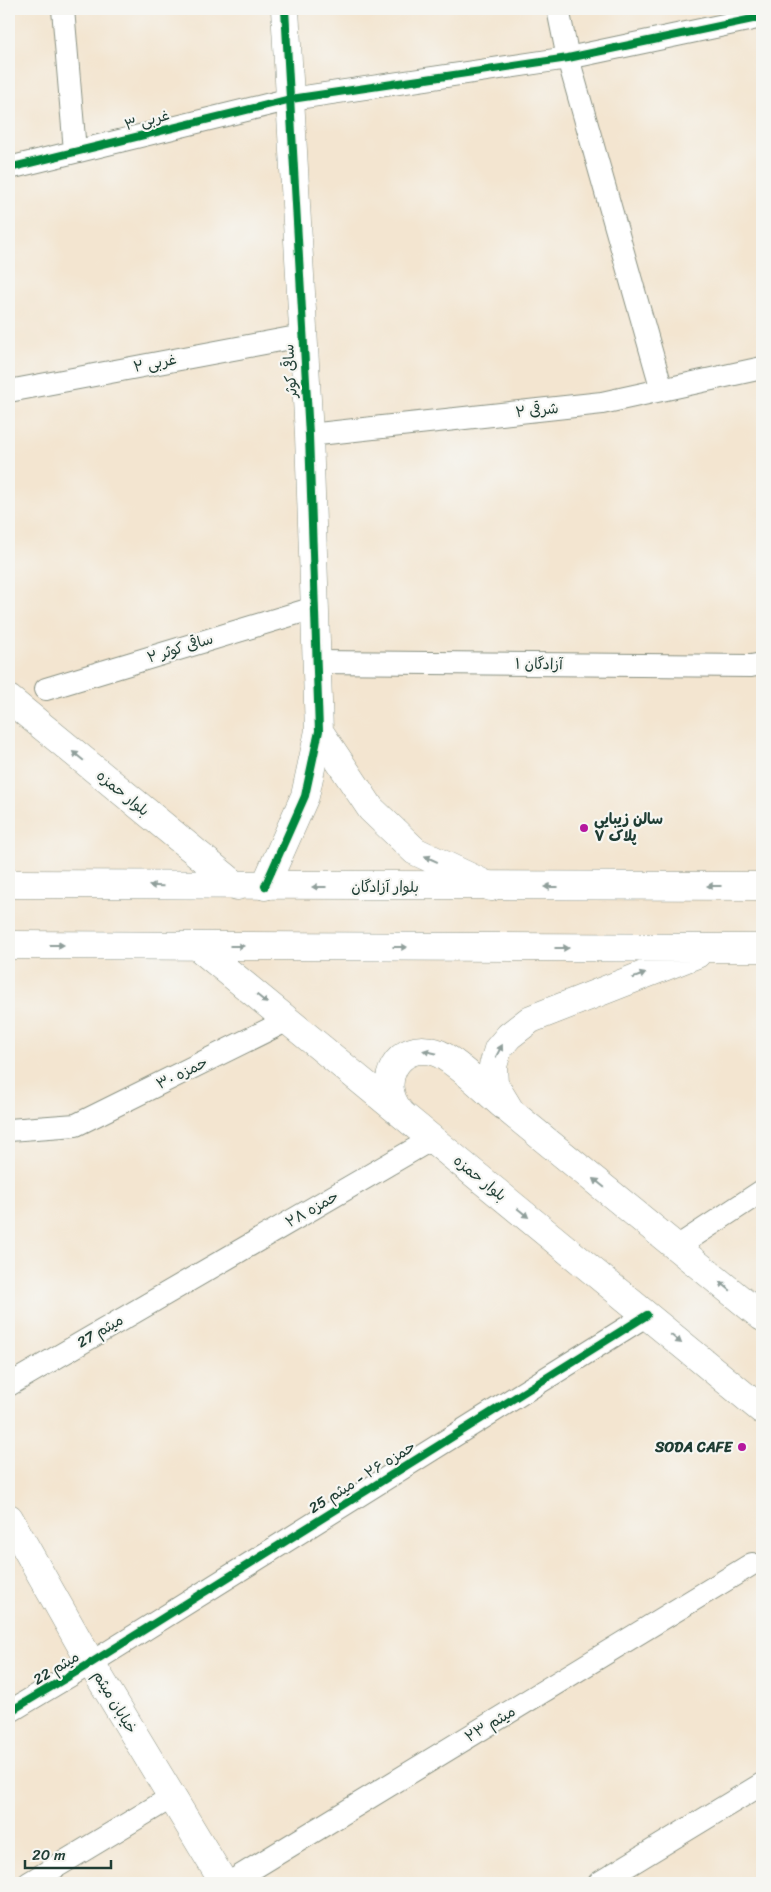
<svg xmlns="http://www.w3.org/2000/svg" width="771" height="1892" font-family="Sriracha,'Playpen Sans Arabic',sans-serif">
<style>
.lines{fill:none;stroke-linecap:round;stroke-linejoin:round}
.minor-casing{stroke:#899182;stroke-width:24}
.tertiary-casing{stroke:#899182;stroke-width:29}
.secondary-casing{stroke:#899182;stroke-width:29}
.minor{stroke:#fff;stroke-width:22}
.tertiary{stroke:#fff;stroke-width:28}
.secondary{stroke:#fff;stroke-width:28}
.cycleway-casing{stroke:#f6f6f2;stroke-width:11}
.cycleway{stroke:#00873e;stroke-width:8}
.oneway{fill:#8f9e9a}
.poi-dot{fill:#b5179e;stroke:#f6f6f2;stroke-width:2}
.labels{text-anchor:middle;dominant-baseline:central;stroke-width:4.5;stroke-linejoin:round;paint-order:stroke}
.street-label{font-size:15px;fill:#1f3d34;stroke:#f6f6f2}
.poi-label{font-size:15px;font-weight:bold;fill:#1f3d34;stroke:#f6f6f2;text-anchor:start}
</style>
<rect width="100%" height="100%" fill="#f6f6f2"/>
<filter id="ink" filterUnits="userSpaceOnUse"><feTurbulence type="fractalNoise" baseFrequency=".02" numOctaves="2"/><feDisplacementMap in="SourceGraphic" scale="10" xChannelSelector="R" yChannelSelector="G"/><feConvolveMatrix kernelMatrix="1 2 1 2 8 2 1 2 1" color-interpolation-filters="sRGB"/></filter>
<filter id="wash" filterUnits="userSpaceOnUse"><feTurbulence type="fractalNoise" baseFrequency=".0096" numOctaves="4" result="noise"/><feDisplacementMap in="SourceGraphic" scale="20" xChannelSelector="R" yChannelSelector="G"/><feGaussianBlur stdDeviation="1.12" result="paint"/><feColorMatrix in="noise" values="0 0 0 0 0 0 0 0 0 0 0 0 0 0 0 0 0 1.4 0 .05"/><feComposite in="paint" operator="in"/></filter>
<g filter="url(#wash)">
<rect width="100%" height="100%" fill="#f3e5d0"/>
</g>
<g filter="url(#ink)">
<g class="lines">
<!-- minor casing -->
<g class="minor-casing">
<path id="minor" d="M63,9l12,142
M558,9l10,49 94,332
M9,168l282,-69 277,-41 194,-41
M9,391l293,-55
M309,435l293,-32 160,-35
M316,662l435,4 11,-2
M46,689l268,-81
M9,1130l67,-5 212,-105
M677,1247l85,-56
M9,1385l423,-246
M9,1712l82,-49 556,-348
M29,1883l143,-86
M229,1883l523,-319
M599,1883l163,-99"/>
</g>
<!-- tertiary casing -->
<g class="tertiary-casing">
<path id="tertiary" d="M319,731l52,78 44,42 76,36
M265,886l40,-90 14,-65 -10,-296 -24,-426
M9,1518l82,145 133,220"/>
</g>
<!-- secondary casing -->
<g class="secondary-casing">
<path id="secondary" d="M9,699l228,187
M9,884l753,2
M9,945l753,3
M197,946l565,464
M697,954l-166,65 -22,17 -11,13 -5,17 1,18 17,28 251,205
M400,1112c-25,-29 -2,-72 35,-60 19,6 52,40 69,54"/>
</g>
<!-- minor -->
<use href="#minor" class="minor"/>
<!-- tertiary -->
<use href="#tertiary" class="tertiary"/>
<!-- secondary -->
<use href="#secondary" class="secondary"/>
<!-- cycleway casing -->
<g class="cycleway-casing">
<path id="cycleway" d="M9,168l282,-69 277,-41 194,-41
M265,886l40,-90 14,-65 -10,-296 -24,-426
M9,1712l82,-49 556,-348"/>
</g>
<!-- cycleway -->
<use href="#cycleway" class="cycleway"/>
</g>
<!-- one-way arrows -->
<defs><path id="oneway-solid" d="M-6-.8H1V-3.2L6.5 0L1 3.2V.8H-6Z" transform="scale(1.25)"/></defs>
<g class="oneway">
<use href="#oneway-solid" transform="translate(78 756) rotate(-141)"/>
<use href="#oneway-solid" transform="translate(431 859) rotate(-155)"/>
<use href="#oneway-solid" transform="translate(156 886) rotate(-179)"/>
<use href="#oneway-solid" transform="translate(714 886) rotate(180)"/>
<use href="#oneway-solid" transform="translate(319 887) rotate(-180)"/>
<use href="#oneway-solid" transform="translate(551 887) rotate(180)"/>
<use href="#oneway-solid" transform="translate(57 945)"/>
<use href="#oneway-solid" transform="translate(237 946)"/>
<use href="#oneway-solid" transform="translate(400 947)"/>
<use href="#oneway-solid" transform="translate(562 948)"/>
<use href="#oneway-solid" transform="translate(639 976) rotate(-21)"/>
<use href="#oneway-solid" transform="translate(262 999) rotate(39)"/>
<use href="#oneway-solid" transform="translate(499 1051) rotate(-62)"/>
<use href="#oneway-solid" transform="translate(430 1052) rotate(-167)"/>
<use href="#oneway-solid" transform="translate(599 1183) rotate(-141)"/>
<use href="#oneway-solid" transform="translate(523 1213) rotate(39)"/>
<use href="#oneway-solid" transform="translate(725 1286) rotate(-141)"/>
<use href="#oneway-solid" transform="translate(676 1339) rotate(39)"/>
</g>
</g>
<!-- markers -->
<g class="poi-dot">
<circle cx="584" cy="828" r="5"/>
<circle cx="742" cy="1447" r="5"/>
</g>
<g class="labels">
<!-- street labels -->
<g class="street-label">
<text transform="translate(147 120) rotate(-14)">۳ غربی</text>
<text transform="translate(155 363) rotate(-11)">۲ غربی</text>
<text transform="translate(290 371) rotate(-94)">ساقی کوثر</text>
<text transform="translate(537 410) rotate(-6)">۲ شرقی</text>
<text transform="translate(180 648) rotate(-17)">ساقی کوثر ۲</text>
<text transform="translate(539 664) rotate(1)">آزادگان ۱</text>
<text transform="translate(123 793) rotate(39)">بلوار حمزه</text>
<text x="385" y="887">بلوار آزادگان</text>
<text transform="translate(182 1073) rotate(-26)">حمزه ۳۰</text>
<text transform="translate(480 1178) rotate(39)">بلوار حمزه</text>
<text transform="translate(312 1209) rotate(-30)">حمزه ۲۸</text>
<text transform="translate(100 1331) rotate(-30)">میثم 27</text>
<text transform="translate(362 1477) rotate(-32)">حمزه ۲۶ - میثم 25</text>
<text transform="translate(56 1668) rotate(-31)">میثم 22</text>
<text transform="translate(115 1702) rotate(59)">خیابان میثم</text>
<text transform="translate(490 1724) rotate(-31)">میثم ۲۳</text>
</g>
<!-- poi labels -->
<g class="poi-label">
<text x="594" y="819">سالن زیبایی<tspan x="594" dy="17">پلاک ۷</tspan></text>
<text x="732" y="1447" text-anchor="end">SODA CAFE</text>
</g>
</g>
<!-- margin -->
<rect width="771" height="1892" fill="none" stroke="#f6f6f2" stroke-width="30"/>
<!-- scale -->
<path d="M25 1860v8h86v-8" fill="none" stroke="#1f3d34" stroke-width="2.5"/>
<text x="32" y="1860" font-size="15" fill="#1f3d34" stroke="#f6f6f2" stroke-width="4" paint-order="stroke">20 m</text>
</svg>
